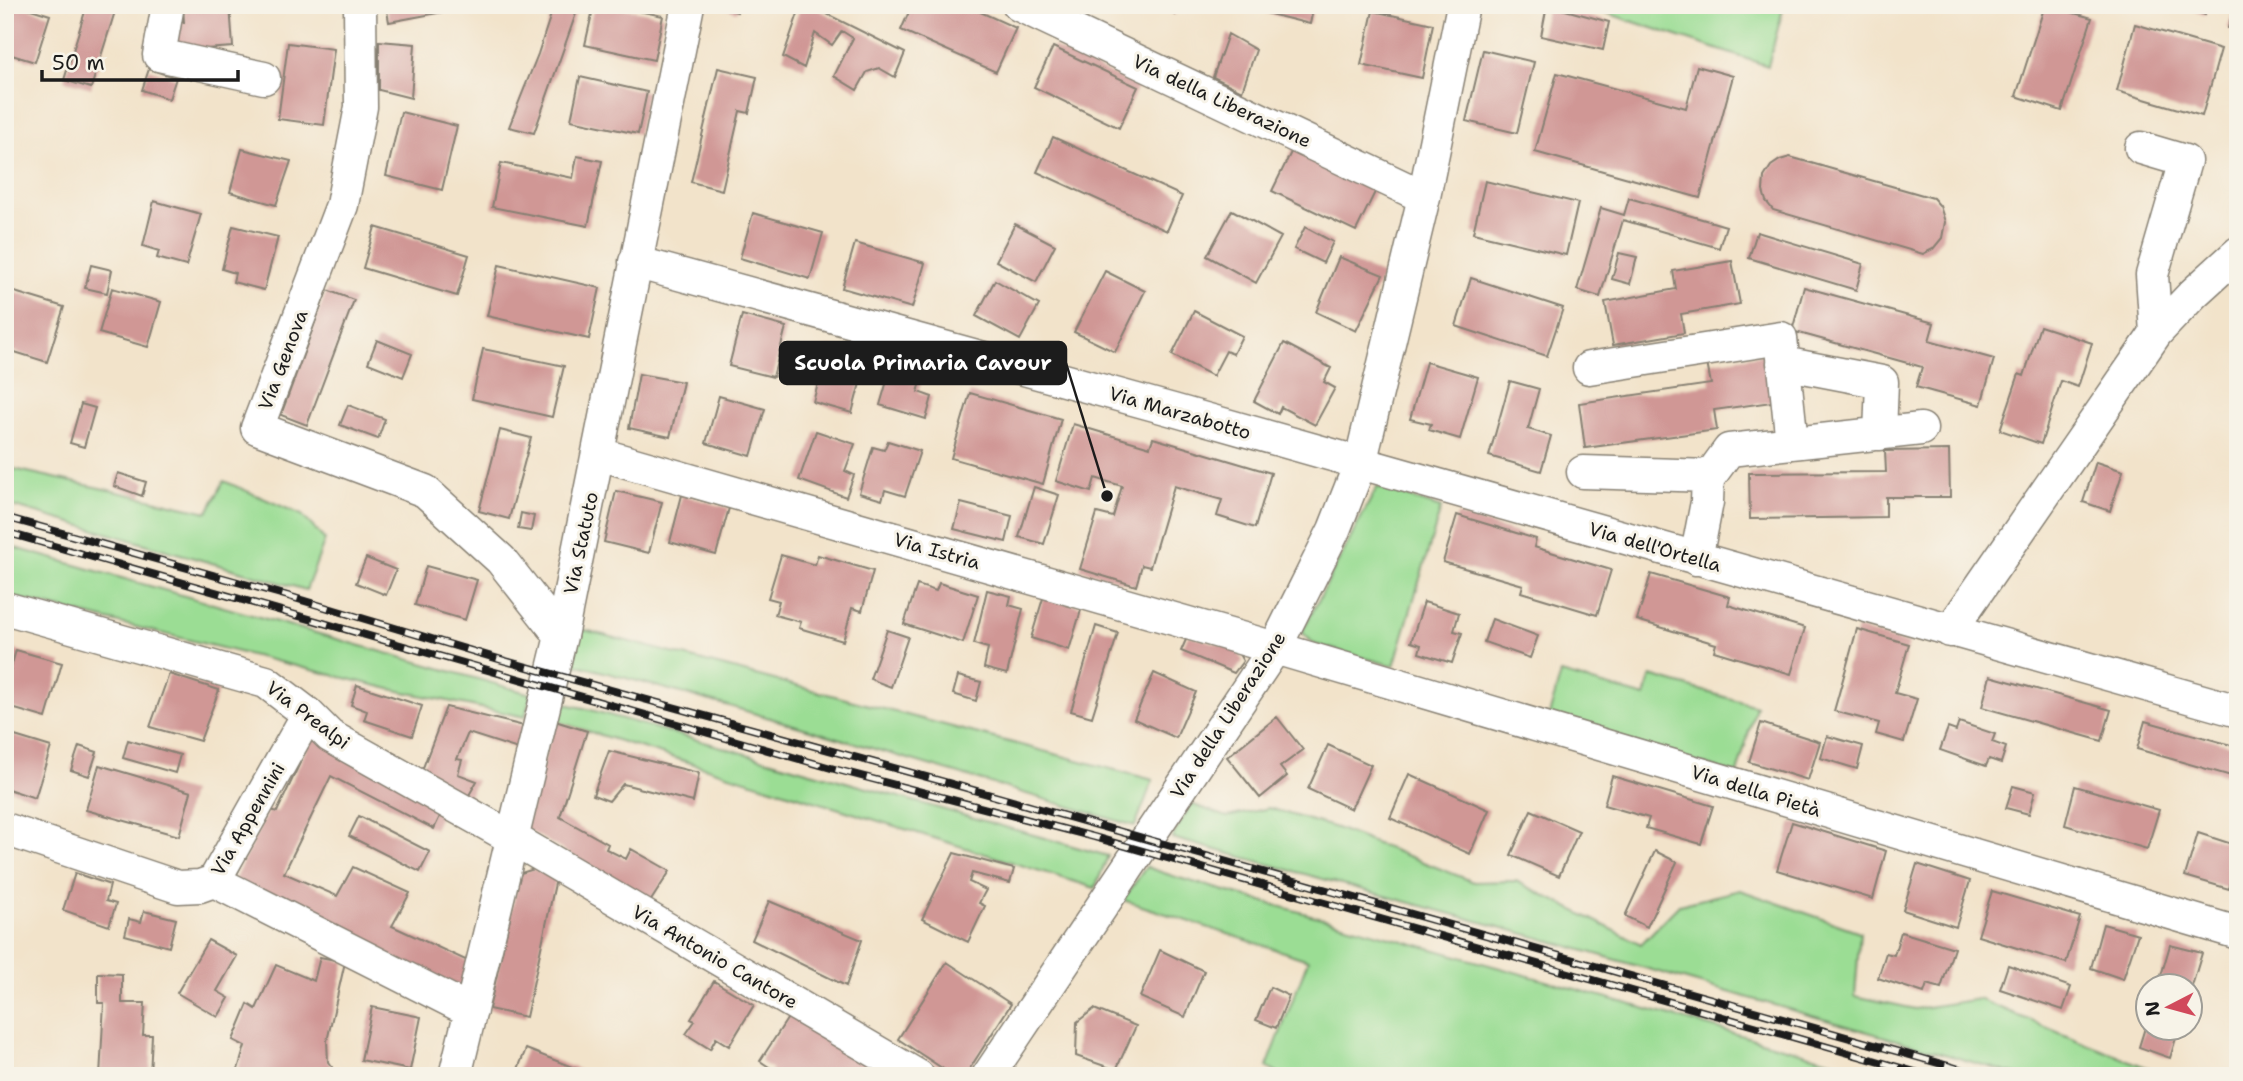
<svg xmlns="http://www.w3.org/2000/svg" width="2243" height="1081" font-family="'Shantell Sans',sans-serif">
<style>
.green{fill:#9bdd94;stroke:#5c7c58;stroke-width:2}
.building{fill:#d09795}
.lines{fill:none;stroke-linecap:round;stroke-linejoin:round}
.minor-casing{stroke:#878073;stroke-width:35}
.minor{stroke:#fff;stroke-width:32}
.rail-casing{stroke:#1c1c1c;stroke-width:8}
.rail{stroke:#f7f3e8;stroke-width:5;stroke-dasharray:16;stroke-linecap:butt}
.labels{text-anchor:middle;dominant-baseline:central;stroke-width:6;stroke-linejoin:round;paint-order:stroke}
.street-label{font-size:19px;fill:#1c1c1c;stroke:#f7f3e8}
.leader{fill:none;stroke:#1c1c1c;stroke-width:2.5}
.callout-dot{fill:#1c1c1c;stroke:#f7f3e8;stroke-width:2.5}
.callout{fill:#1c1c1c;stroke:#1c1c1c;stroke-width:2.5}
.callout-label{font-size:21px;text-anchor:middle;font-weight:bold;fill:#fff}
</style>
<rect width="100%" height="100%" fill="#f7f3e8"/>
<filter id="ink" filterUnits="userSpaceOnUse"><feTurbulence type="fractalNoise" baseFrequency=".0143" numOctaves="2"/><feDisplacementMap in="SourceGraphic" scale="14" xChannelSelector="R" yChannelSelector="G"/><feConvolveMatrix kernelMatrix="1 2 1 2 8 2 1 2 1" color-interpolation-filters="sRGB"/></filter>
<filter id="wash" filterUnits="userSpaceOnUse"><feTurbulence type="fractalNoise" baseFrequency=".00686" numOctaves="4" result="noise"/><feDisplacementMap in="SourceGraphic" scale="28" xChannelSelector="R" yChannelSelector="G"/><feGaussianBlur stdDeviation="1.57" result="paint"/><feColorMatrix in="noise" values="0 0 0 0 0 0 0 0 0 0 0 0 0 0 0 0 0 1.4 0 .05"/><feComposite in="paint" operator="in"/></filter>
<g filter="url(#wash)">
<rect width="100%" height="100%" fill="#f2e3ca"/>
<!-- green -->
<path class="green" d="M1582,5h202l-16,61z
M5,467l203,45 16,-31 78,34 23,25 -19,50 -301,-86z
M1377,487l64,21 -47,158 -80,-22 -12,-12z
M5,545l526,149 -6,23 -135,-28 -385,-94z
M581,629l572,151 -18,46 -406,-120 -158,-43z
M1561,673l84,24 6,-21 105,30 -19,68 -189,-55z
M561,703l23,5 524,148 -13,32 -540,-167z
M1191,804l36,13 42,-9 67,20 138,54 42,-1 125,63 38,-39 61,-15 120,42 -5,64 60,13 64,-10 107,45 83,32h-148l-481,-138 -368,-100z
M1146,867l33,11 707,198h-604l-15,-9 41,-107 -185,-60z"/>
<g id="blocks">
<!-- building -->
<path class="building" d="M6,5h12l32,10 -15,47 -30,-9z
M87,5h30l-26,83 -27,-8z
M183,5h47l3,42 -56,4 -2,-28 9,-1z
M386,5h56l1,7 -54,10z
M554,5h25l-45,128 -25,-6 29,-73z
M594,5h15l54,11 -9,44 -69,-15z
M713,5h26l-2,7z
M801,5h8l96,48 -10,24 -16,-9 -12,4 -10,18 -23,-14 19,-38 -11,-7 -10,14 -17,-12 -11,35 -21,-11z
M912,5h53l51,23 -20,44 -95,-42z
M1156,5h24l-5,10z
M1268,5h46l-4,19 -44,-11z
M1547,5l62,17 -6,28 -62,-14z
M2045,5l47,13 -30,93 -46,-15z
M2178,5h31l-4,10z
M2235,5h3v26l-10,-3z
M1373,11l60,13 -11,54 -61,-13z
M2135,24l86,25 -19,67 -85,-25z
M1228,34l28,16 -14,41 -29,-14z
M379,41l36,3 -4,54 -32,-8z
M288,43l46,6 -10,76 -46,-6z
M1053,47l85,40 -19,41 -85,-41z
M1483,50l51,12 -17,71 -51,-12z
M1697,66l36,10 -33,122 -165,-46 22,-79 129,35z
M718,68l39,9 -8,36 -9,-2 -18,79 -31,-8z
M149,69l27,9 -7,21 -27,-9z
M580,77l67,15 -9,42 -67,-14z
M401,112l56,14 -15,64 -56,-14z
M5,123l8,2 -7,26h-1z
M1053,137l129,59 -15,35 -130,-59z
M1293,148l84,40 -21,43 -84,-40z
M242,149l49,12 -15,44 -46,-13z
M577,156l25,5 -14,65 -96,-19 9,-44 72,15z
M1790,157l143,41 7,8 5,16 -3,16 -9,11 -10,5 -150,-44 -7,-9 -3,-10 1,-14 7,-11 9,-6z
M1485,181l93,22 -12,52 -93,-22z
M1629,198l97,28 -7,22 -96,-28 -23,77 -23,-7 24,-82 23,7z
M154,201l47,13 -15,52 -29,-8 2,-7 -16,-5z
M1232,210l49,27 -25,46 -49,-27z
M753,213l70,20 -13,46 -70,-21z
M1015,224l40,21 -19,37 -40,-21z
M233,226l45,11 -14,53 -31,-8 2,-9 -13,-4z
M375,227l94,28 -12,41 -94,-28z
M1305,227l28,15 -10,21 -29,-14z
M1757,232l106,32 -7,26 -107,-32z
M855,243l70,20 -13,45 -70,-20z
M1619,253l18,4 -7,27 -18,-5z
M1339,257l44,18 -27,56 -40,-19z
M1732,261l8,43 -59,10 3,19 -71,12 -8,-43 71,-13 -3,-18z
M91,265l21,5 -5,23 -22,-5z
M499,265l101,23 -11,51 -102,-23z
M1105,271l40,20 -30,61 -41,-20z
M1471,278l92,30 -16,48 -91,-30z
M995,280l44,25 -19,35 -44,-24z
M1804,287l130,36 -5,18 65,18 -13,46 -65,-18 6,-20 -130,-36z
M112,288l49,14 -13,45 -49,-14z
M8,290l56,17 -17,55 -42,-13v-51z
M327,290l27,10 -47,125 -26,-10z
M1194,311l48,25 -9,18 -7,-3 -13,25 -41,-21z
M742,315l44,12 -13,50 -44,-11z
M2040,326l52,17 -14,44 -17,-6 -20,63 -41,-14 19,-56 5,2z
M377,340l35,14 -9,23 -35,-14z
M1284,343l47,25 -7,14 11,6 -20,37 -34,-18 -3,7 -24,-13z
M828,347l39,10 -15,56 -39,-11z
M483,349l81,17 -12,51 -80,-18z
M1772,353l7,48 -65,9 3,20 -132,18 -6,-45 132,-19 -4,-21z
M1426,362l52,15 -18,62 -31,-9 2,-6 -21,-5z
M892,364l32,9 -6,19 14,5 -6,22 -46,-14z
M639,374l44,8 -13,55 -41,-9z
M1510,381l29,8 -11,40 23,7 -10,35 -52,-15z
M970,393l91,26 -18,65 -92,-26z
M719,396l46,13 -14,47 -45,-13z
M81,404l14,4 -11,39 -14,-4z
M348,405l37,14 -7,20 -38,-14z
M1073,424l77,23 3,-9 118,35 -16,55 -38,-12 5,-16 -48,-14 -24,81 -8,-2 -6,21 -56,-17 17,-56 16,4 9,-31 -27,-8 -4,14 -35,-11z
M500,430l31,8 -22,81 -30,-8z
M816,431l39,13 -10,27 9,4 -8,22 -47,-17z
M888,441l32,10 -15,45 -20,-6 -3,10 -23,-7 14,-46 11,3z
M1949,450l1,47h-64v20l-136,2 -1,-46 137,-1 -1,-21z
M2096,462l27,9 -13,40 -27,-9z
M118,473l28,9 -4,14 -28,-10z
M1034,487l25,8 -15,49 -25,-7z
M616,491l46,11 -13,51 -45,-11z
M682,495l47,13 -13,47 -46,-13z
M961,503l51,13 -6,26 -52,-13z
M521,513l13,3 -3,15 -13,-2z
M1457,515l79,24 -2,8 77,23 -14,45 -76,-23 2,-7 -80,-23z
M781,555l34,10 3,-10 55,16 -11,40 -10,-3 -9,33 -44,-13 2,-6 -26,-7 4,-14 -11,-3z
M366,558l30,12 -10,25 -30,-12z
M426,566l51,14 -12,40 -50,-15z
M1651,574l79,23 -2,8 77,23 -14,46 -77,-23 2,-7 -79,-24z
M939,583l39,12 -15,48 -59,-19 13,-39 19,6z
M987,590l24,6 -2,9 14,4 -16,65 -23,-6 4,-20 -14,-4z
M1044,595l38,12 -13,43 -38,-12z
M1424,602l35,11 -5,18 8,2 -10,30 -33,-10 2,-8 -10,-3z
M1492,619l46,17 -8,22 -46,-16z
M1096,626l22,7 -26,84 -21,-6z
M1857,629l52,15 -14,49 22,6 -13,43 -28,-8 3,-11 -45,-12z
M887,630l21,7 -17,50 -21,-8z
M1188,635l48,14 7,12 -9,12 -53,-22z
M16,650l46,13 -16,55 -41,-12v-17z
M1154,673l42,19 -20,46 -42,-19z
M169,674l50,16 -19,51 -50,-14z
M958,676l23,6 -5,19 -23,-7z
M1990,676l121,34 -9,31 -120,-34z
M357,685l65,21 -10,30 -48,-16 3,-9 -16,-6z
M446,707l78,19 -6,23 -50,-16 -11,26 5,1 -4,14 19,7 -9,16 -47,-24z
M1277,717l26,33 -23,17 7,9 -27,22 -33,-41z
M555,721l32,10 -27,86 48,27 -2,5 20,10 5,-10 39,22 -20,31 -125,-74z
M2145,721l93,26v31l-101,-29z
M1959,722l36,12 -3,8 14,5 -5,16 -12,-4 -3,7 -46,-16 8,-22 8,3z
M1761,723l59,19 -12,38 -59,-18z
M5,733l46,14 -16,51 -30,-10z
M313,735l132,71 -11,23 -103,-53 -47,97 53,23 16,-29 57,26 -18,33 78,36 -5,24 -6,4 -225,-110 35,-71 8,3z
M1827,736l36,10 -6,23 -36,-11z
M128,740l52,15 -5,18 -52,-15z
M1328,745l43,20 -20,44 -43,-20z
M79,746l18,6 -8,24 -18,-6z
M609,751l90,22 -6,29 -70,-18 -14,17 -16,-6z
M99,765l92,27 -12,44 -93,-26z
M1409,774l80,36 -19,44 -80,-36z
M1612,776l101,30 -12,38 -55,-16 3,-10 -45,-13z
M2013,786l22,6 -6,22 -23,-6z
M2075,786l84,24 -12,39 -82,-24z
M1531,810l48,21 -20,45 -48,-21z
M359,816l71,36 -10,20 -71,-36z
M1792,822l94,29 -13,48 -96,-29z
M2198,833l40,13v13l-9,30 -44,-13z
M1655,851l22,11 -30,65 -22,-11z
M954,853l60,16 -4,14 -38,-10 -3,9 17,8 -7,13 6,3 -17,36 -46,-23z
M1917,864l53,17 -14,46 -53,-17z
M534,869l22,10 -30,138 -37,-8 29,-127 3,-9z
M75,873l35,12 -4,16 10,3 -7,22 -46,-16z
M1992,891l88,26 -14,46 -88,-27z
M769,901l93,39 -16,46 -94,-46z
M144,911l32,8 -7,28 -44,-12 4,-16 12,3z
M2103,924l35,10 -15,45 -32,-11z
M1901,932l53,16 -13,40 -14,-4 -3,9 -46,-15 8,-25 8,2z
M208,940l29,16 -20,35 12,7 -11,19 -41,-24z
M2170,945l32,8 -10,33h-34z
M1160,950l44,21 -19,46 -45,-20z
M320,957l25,5 -18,79 1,21 8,10 10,4h-110l9,-30 -12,-6 15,-36 8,5 20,-44 38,16z
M947,962l64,42 -46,72h-11l-56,-37z
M2008,965l63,22 -8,23 -63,-21z
M98,973l24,1v29h23l-2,32h9l-2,41h-50l4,-73h-6z
M714,981l40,24 -25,41 -13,-8 -6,11 -24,-15 9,-13 -4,-2z
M1270,987l19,9 -13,32 -20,-8z
M372,1007l49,10 -11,53 -49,-10z
M1094,1009l42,17 -20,44 -40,-14 1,-34z
M791,1013l103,63h-126l4,-7 -12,-8z
M2148,1018v10h31l-9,30 -31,-11z
M526,1049l54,21 -2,6h-57l-5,-2z
M376,1071l15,4v1h-16z"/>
</g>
</g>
<g filter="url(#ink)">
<use href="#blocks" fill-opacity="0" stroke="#878073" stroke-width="2"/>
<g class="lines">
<!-- minor casing -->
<g class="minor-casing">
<path id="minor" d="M168,5l-9,50 105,23
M360,5l1,102 -19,98 -85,223 168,63 76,69 60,76
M1019,5l405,192
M2141,148l44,13 -33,114 4,58
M635,262l538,148 1065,301
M1783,363l99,19 -2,52
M1589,368l192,-30 11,105
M599,454l676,194 963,285
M1583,472l127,4 19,-26 192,-21
M1696,559l11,-57 1,-26
M5,608l261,74 42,32 22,22 182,102 406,238
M1950,631l206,-298 38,-40 44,-40
M5,829l173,58 22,-1 14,-5 94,-167
M214,881l257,130
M455,1076l106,-440 127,-631
M988,1076l287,-428 59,-118 26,-66 64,-267 39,-192"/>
</g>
<!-- minor -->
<use href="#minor" class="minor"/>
<!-- rail casing -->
<g class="rail-casing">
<path id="rail" d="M5,517l283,79 214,64 450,124 1032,292
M5,532l833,238 256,67 835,239"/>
</g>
<!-- rail -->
<use href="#rail" class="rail"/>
</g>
</g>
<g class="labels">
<!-- street labels -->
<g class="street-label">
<text transform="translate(1222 101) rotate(25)">Via della Liberazione</text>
<text transform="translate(283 360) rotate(-69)">Via Genova</text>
<text transform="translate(1180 413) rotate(16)">Via Marzabotto</text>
<text transform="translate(581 543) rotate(-78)">Via Statuto</text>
<text transform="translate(1655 547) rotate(16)">Via dell'Ortella</text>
<text transform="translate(937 551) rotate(16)">Via Istria</text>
<text transform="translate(308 715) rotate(37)">Via Prealpi</text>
<text transform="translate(1228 715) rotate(-57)">Via della Liberazione</text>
<text transform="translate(1756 791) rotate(17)">Via della Pietà</text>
<text transform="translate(248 819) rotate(-60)">Via Appennini</text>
<text transform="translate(715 957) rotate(30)">Via Antonio Cantore</text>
</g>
</g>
<!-- callouts -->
<path class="leader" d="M1107 496L1066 363"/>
<circle class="callout-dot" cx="1107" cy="496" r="7"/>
<rect class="callout" x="780" y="342" width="286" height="42" rx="7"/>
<g class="callout-label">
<text x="923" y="370">Scuola Primaria Cavour</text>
</g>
<!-- margin -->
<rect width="2243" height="1081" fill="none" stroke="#f7f3e8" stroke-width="28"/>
<!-- north arrow -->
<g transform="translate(2169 1007) rotate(264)"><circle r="33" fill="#f7f3e8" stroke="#9f9d96" stroke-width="2"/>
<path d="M0-5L12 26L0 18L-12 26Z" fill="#d1495b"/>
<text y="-10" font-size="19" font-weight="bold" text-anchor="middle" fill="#1c1c1c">N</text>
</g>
<!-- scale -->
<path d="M42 70v10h196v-10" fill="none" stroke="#1c1c1c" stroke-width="3.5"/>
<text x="52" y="70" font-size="21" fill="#1c1c1c" stroke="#f7f3e8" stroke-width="5" paint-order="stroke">50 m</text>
</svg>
